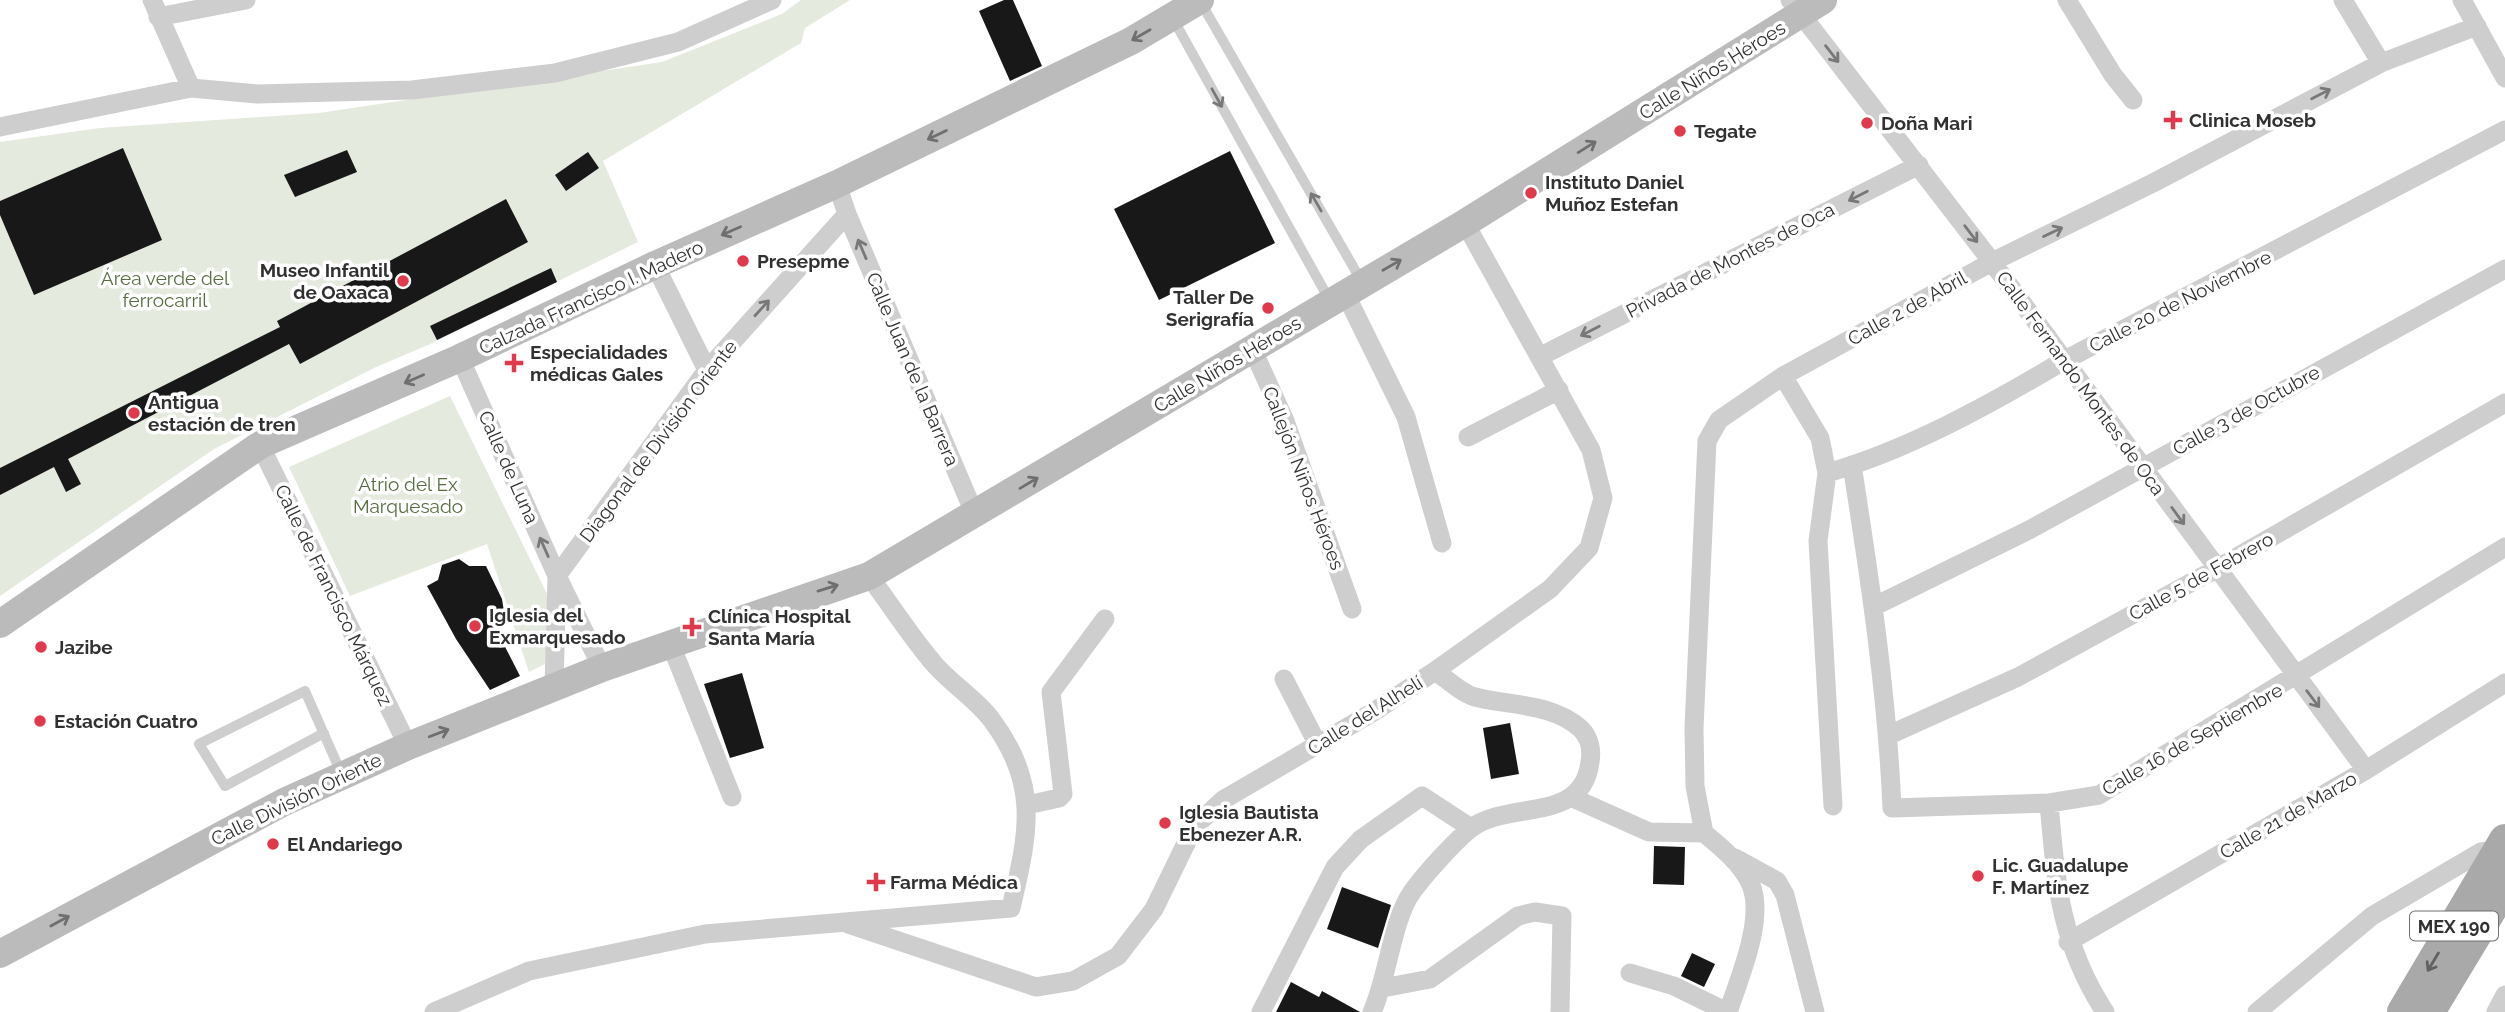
<svg xmlns="http://www.w3.org/2000/svg" width="2505" height="1012" font-family="Raleway,sans-serif">
<style>
.green{fill:#e4eadd}
.building{fill:#181818}
.lines{fill:none;stroke-linecap:round;stroke-linejoin:round}
.lane{stroke:#cecece;stroke-width:10}
.street{stroke:#cecece;stroke-width:19}
.secondary{stroke:#bbb;stroke-width:28}
.primary{stroke:#a9a9a9;stroke-width:32}
.oneway{stroke:#6f6f6f}
.oneway2{stroke:#787878}
.oneway3{stroke:#616161}
.poi-dot{fill:#e1394c;stroke:#fff;stroke-width:2.5}
.labels{text-anchor:middle;dominant-baseline:central;stroke-width:7;stroke-linejoin:round;paint-order:stroke}
.shield{fill:#fff;stroke:#6f6f6f;stroke-width:2}
.shield-label{font-size:18px;font-weight:bold;fill:#313131}
.street-label{font-size:19px;fill:#313131;stroke:#fff}
.poi-label{font-size:19px;font-weight:bold;fill:#313131;stroke:#fff;text-anchor:start}
.park-label{font-size:19px;fill:#566c3f;stroke:#fff}
</style>
<rect width="100%" height="100%" fill="#fff"/>
<!-- green -->
<path class="green" d="M801,0h49l-45,28 -4,15 -198,118 35,81 -210,103 -52,22 -162,82 -214,147v-454l100,-14 219,-15 343,-51 120,-48z
M450,396l102,208 -7,60 -16,8 -42,-128 -137,52 -61,-129z"/>
<!-- building -->
<path class="building" d="M1004,0h9l29,66 -32,15 -31,-70z
M123,148l39,92 -128,55 -34,-80v-14z
M347,150l10,22 -62,25 -11,-22z
M1230,151l45,92 -116,57 -45,-91z
M588,152l11,16 -33,23 -11,-16z
M506,199l22,43 -228,122 -11,-20 -221,115 13,25 -15,8 -12,-25 -54,28v-27l280,-141 -3,-6z
M551,268l6,14 -120,58 -7,-14z
M459,559l10,7h17l16,33 3,19 -6,17 21,41 -30,14 -34,-51 -29,-53 11,-6 4,-15z
M742,673l22,75 -34,10 -26,-74z
M1510,723l9,51 -28,5 -8,-51z
M1654,846l31,1 -1,38 -31,-1z
M1342,887l49,18 -13,43 -51,-19z
M1692,953l23,11 -11,23 -23,-11z
M1291,982l28,15 3,-6 38,21h-84z"/>
<g class="lines">
<!-- lane -->
<path class="lane" d="M1200,1l162,281
M1172,17l158,284
M324,733l-99,53 -26,-42 106,-53 37,84"/>
<!-- street -->
<path class="street" d="M152,0l39,88
M1790,0l202,262 374,508
M2067,0l46,75 20,25
M2343,0l38,63
M2462,0l43,78
M158,17l88,-17
M0,127l191,-39 66,6 155,-4 143,-17 123,-31 94,-42
M837,184l10,30 128,301
M655,265l52,105
M1345,293l61,124 36,126
M1252,348l33,73 67,188
M1541,356l378,-191
M460,358l97,218 -3,110
M1783,376l37,62 7,35c81,-23 164,-69 236,-112l442,-231
M1468,437l91,-47
M260,445l148,301
M1852,465c18,115 35,228 40,343l157,-5 50,-8 406,-248
M1827,473l-9,68 15,265
M1875,606l154,-76 476,-261
M671,645l61,152
M602,668l-45,-92 150,-206 140,-156
M1284,679l34,66
M1889,735l129,-58 198,-108 289,-166
M1573,798l76,34 55,1
M2049,803c7,80 11,140 56,209
M1027,805l32,-7 4,-4 -12,-102 54,-73
M1704,833l-9,-47 -1,-58 13,-287 12,-21 64,-44 209,-114 161,-79 228,-120 96,-37
M1704,833c17,14 38,31 47,52 14,34 -12,94 -23,127
M1735,858l42,23 8,14 30,117
M848,924l188,63 37,-6 45,-25 36,-47 40,-82 29,-27 152,-89 60,-40 115,-82 39,-41 14,-50 -12,-48 -126,-227
M2068,942l298,-172 139,-87
M1630,973l44,13 53,26
M1383,988l47,-9 88,-63 17,-4 27,4 -2,96
M434,1012l95,-41 176,-37 306,-26c17,-74 30,-123 -20,-189 -15,-20 -38,-34 -55,-53 -24,-27 -45,-61 -67,-90
M1261,1012l74,-145 26,-28 61,-43 49,32
M1372,1012c16,-35 20,-92 40,-120 13,-18 41,-49 58,-63 39,-30 112,-4 120,-67 2,-11 0,-24 -9,-33 -28,-26 -71,-23 -106,-32 -14,-4 -28,-18 -40,-26
M2257,1012l115,-96 109,-64 19,-3
M2496,1012l9,-17"/>
<!-- secondary -->
<path class="secondary" d="M0,624l260,-179 200,-87 195,-93 182,-81 294,-143 69,-41
M0,954l284,-152 124,-56 194,-78 267,-92 596,-353 358,-223"/>
<!-- primary -->
<path class="primary" d="M2403,1012l102,-172
M2429,1012l76,-126"/>
</g>
<!-- one-way arrows -->
<defs><path id="oneway-shaft" d="M-6 0H5M1.5-3L5.5 0L1.5 3" fill="none" stroke-width="1.6" stroke-linecap="round" stroke-linejoin="round" transform="scale(1.75)"/></defs>
<g class="oneway">
<use href="#oneway-shaft" transform="translate(1141 35) rotate(150)"/>
<use href="#oneway-shaft" transform="translate(937 135) rotate(154)"/>
<use href="#oneway-shaft" transform="translate(1587 147) rotate(-32)"/>
<use href="#oneway-shaft" transform="translate(731 231) rotate(156)"/>
<use href="#oneway-shaft" transform="translate(1392 265) rotate(-30)"/>
<use href="#oneway-shaft" transform="translate(414 379) rotate(156)"/>
<use href="#oneway-shaft" transform="translate(1029 483) rotate(-31)"/>
<use href="#oneway-shaft" transform="translate(828 588) rotate(-17)"/>
<use href="#oneway-shaft" transform="translate(439 733) rotate(-21)"/>
<use href="#oneway-shaft" transform="translate(60 921) rotate(-29)"/>
</g>
<g class="oneway2">
<use href="#oneway-shaft" transform="translate(1832 54) rotate(52)"/>
<use href="#oneway-shaft" transform="translate(2321 94) rotate(-27)"/>
<use href="#oneway-shaft" transform="translate(1217 98) rotate(61)"/>
<use href="#oneway-shaft" transform="translate(1858 196) rotate(153)"/>
<use href="#oneway-shaft" transform="translate(1316 202) rotate(-120)"/>
<use href="#oneway-shaft" transform="translate(2053 232) rotate(-26)"/>
<use href="#oneway-shaft" transform="translate(1971 234) rotate(53)"/>
<use href="#oneway-shaft" transform="translate(862 249) rotate(-113)"/>
<use href="#oneway-shaft" transform="translate(762 308) rotate(-48)"/>
<use href="#oneway-shaft" transform="translate(1590 331) rotate(153)"/>
<use href="#oneway-shaft" transform="translate(2178 516) rotate(54)"/>
<use href="#oneway-shaft" transform="translate(544 547) rotate(-114)"/>
<use href="#oneway-shaft" transform="translate(2313 699) rotate(53)"/>
</g>
<use class="oneway3" href="#oneway-shaft" transform="translate(2433 962) rotate(121)"/>
<!-- markers -->
<g class="poi-dot">
<path d="M2169.5 109.5h7v7h7v7h-7v7h-7v-7h-7v-7h7z"/>
<circle cx="1867" cy="123" r="7"/>
<circle cx="1680" cy="131" r="7"/>
<circle cx="1531" cy="193" r="7"/>
<circle cx="743" cy="261" r="7"/>
<circle cx="403" cy="281" r="7"/>
<circle cx="1268" cy="308" r="7"/>
<path d="M510.5 352.5h7v7h7v7h-7v7h-7v-7h-7v-7h7z"/>
<circle cx="134" cy="413" r="7"/>
<circle cx="475" cy="626" r="7"/>
<path d="M688.5 616.5h7v7h7v7h-7v7h-7v-7h-7v-7h7z"/>
<circle cx="41" cy="647" r="7"/>
<circle cx="40" cy="721" r="7"/>
<circle cx="1165" cy="823" r="7"/>
<circle cx="273" cy="844" r="7"/>
<circle cx="1978" cy="876" r="7"/>
<path d="M872.5 871.5h7v7h7v7h-7v7h-7v-7h-7v-7h7z"/>
</g>
<g class="labels">
<!-- shield labels -->
<rect class="shield" x="2410" y="911.5" width="88" height="29" rx="5"/>
<g class="shield-label">
<text x="2454" y="926">MEX 190</text>
</g>
<!-- street labels -->
<g class="street-label">
<text transform="translate(1712 70) rotate(-32)">Calle Niños Héroes</text>
<text transform="translate(1730 260) rotate(-27)">Privada de Montes de Oca</text>
<text transform="translate(591 297) rotate(-25)">Calzada Francisco I. Madero</text>
<text transform="translate(2180 301) rotate(-27)">Calle 20 de Noviembre</text>
<text transform="translate(1907 308) rotate(-29)">Calle 2 de Abril</text>
<text transform="translate(1227 364) rotate(-31)">Calle Niños Héroes</text>
<text transform="translate(913 369) rotate(67)">Calle Juan de la Barrera</text>
<text transform="translate(2081 383) rotate(54)">Calle Fernando Montes de Oca</text>
<text transform="translate(2246 410) rotate(-29)">Calle 3 de Octubre</text>
<text transform="translate(658 441) rotate(-53)">Diagonal de División Oriente</text>
<text transform="translate(509 467) rotate(66)">Calle de Luna</text>
<text transform="translate(1304 478) rotate(69)">Callejón Niños Héroes</text>
<text transform="translate(2201 576) rotate(-29)">Calle 5 de Febrero</text>
<text transform="translate(334 595) rotate(64)">Calle de Francisco Márquez</text>
<text transform="translate(1365 715) rotate(-32)">Calle del Alhelí</text>
<text transform="translate(2192 739) rotate(-30)">Calle 16 de Septiembre</text>
<text transform="translate(296 799) rotate(-26)">Calle División Oriente</text>
<text transform="translate(2288 815) rotate(-30)">Calle 21 de Marzo</text>
</g>
<!-- poi labels -->
<g class="poi-label">
<text x="2189" y="120">Clinica Moseb</text>
<text x="1881" y="123">Doña Mari</text>
<text x="1694" y="131">Tegate</text>
<text x="1545" y="182">Instituto Daniel<tspan x="1545" dy="22">Muñoz Estefan</tspan></text>
<text x="757" y="261">Presepme</text>
<text x="389" y="270" text-anchor="end">Museo Infantil<tspan x="389" dy="22">de Oaxaca</tspan></text>
<text x="1254" y="297" text-anchor="end">Taller De<tspan x="1254" dy="22">Serigrafía</tspan></text>
<text x="530" y="352">Especialidades<tspan x="530" dy="22">médicas Gales</tspan></text>
<text x="148" y="402">Antigua<tspan x="148" dy="22">estación de tren</tspan></text>
<text x="489" y="615">Iglesia del<tspan x="489" dy="22">Exmarquesado</tspan></text>
<text x="708" y="616">Clínica Hospital<tspan x="708" dy="22">Santa María</tspan></text>
<text x="55" y="647">Jazibe</text>
<text x="54" y="721">Estación Cuatro</text>
<text x="1179" y="812">Iglesia Bautista<tspan x="1179" dy="22">Ebenezer A.R.</tspan></text>
<text x="287" y="844">El Andariego</text>
<text x="1992" y="865">Lic. Guadalupe<tspan x="1992" dy="22">F. Martínez</tspan></text>
<text x="890" y="882">Farma Médica</text>
</g>
<!-- park labels -->
<g class="park-label">
<text x="165" y="278">Área verde del<tspan x="165" dy="22">ferrocarril</tspan></text>
<text x="408" y="484">Atrio del Ex<tspan x="408" dy="22">Marquesado</tspan></text>
</g>
</g>
</svg>
